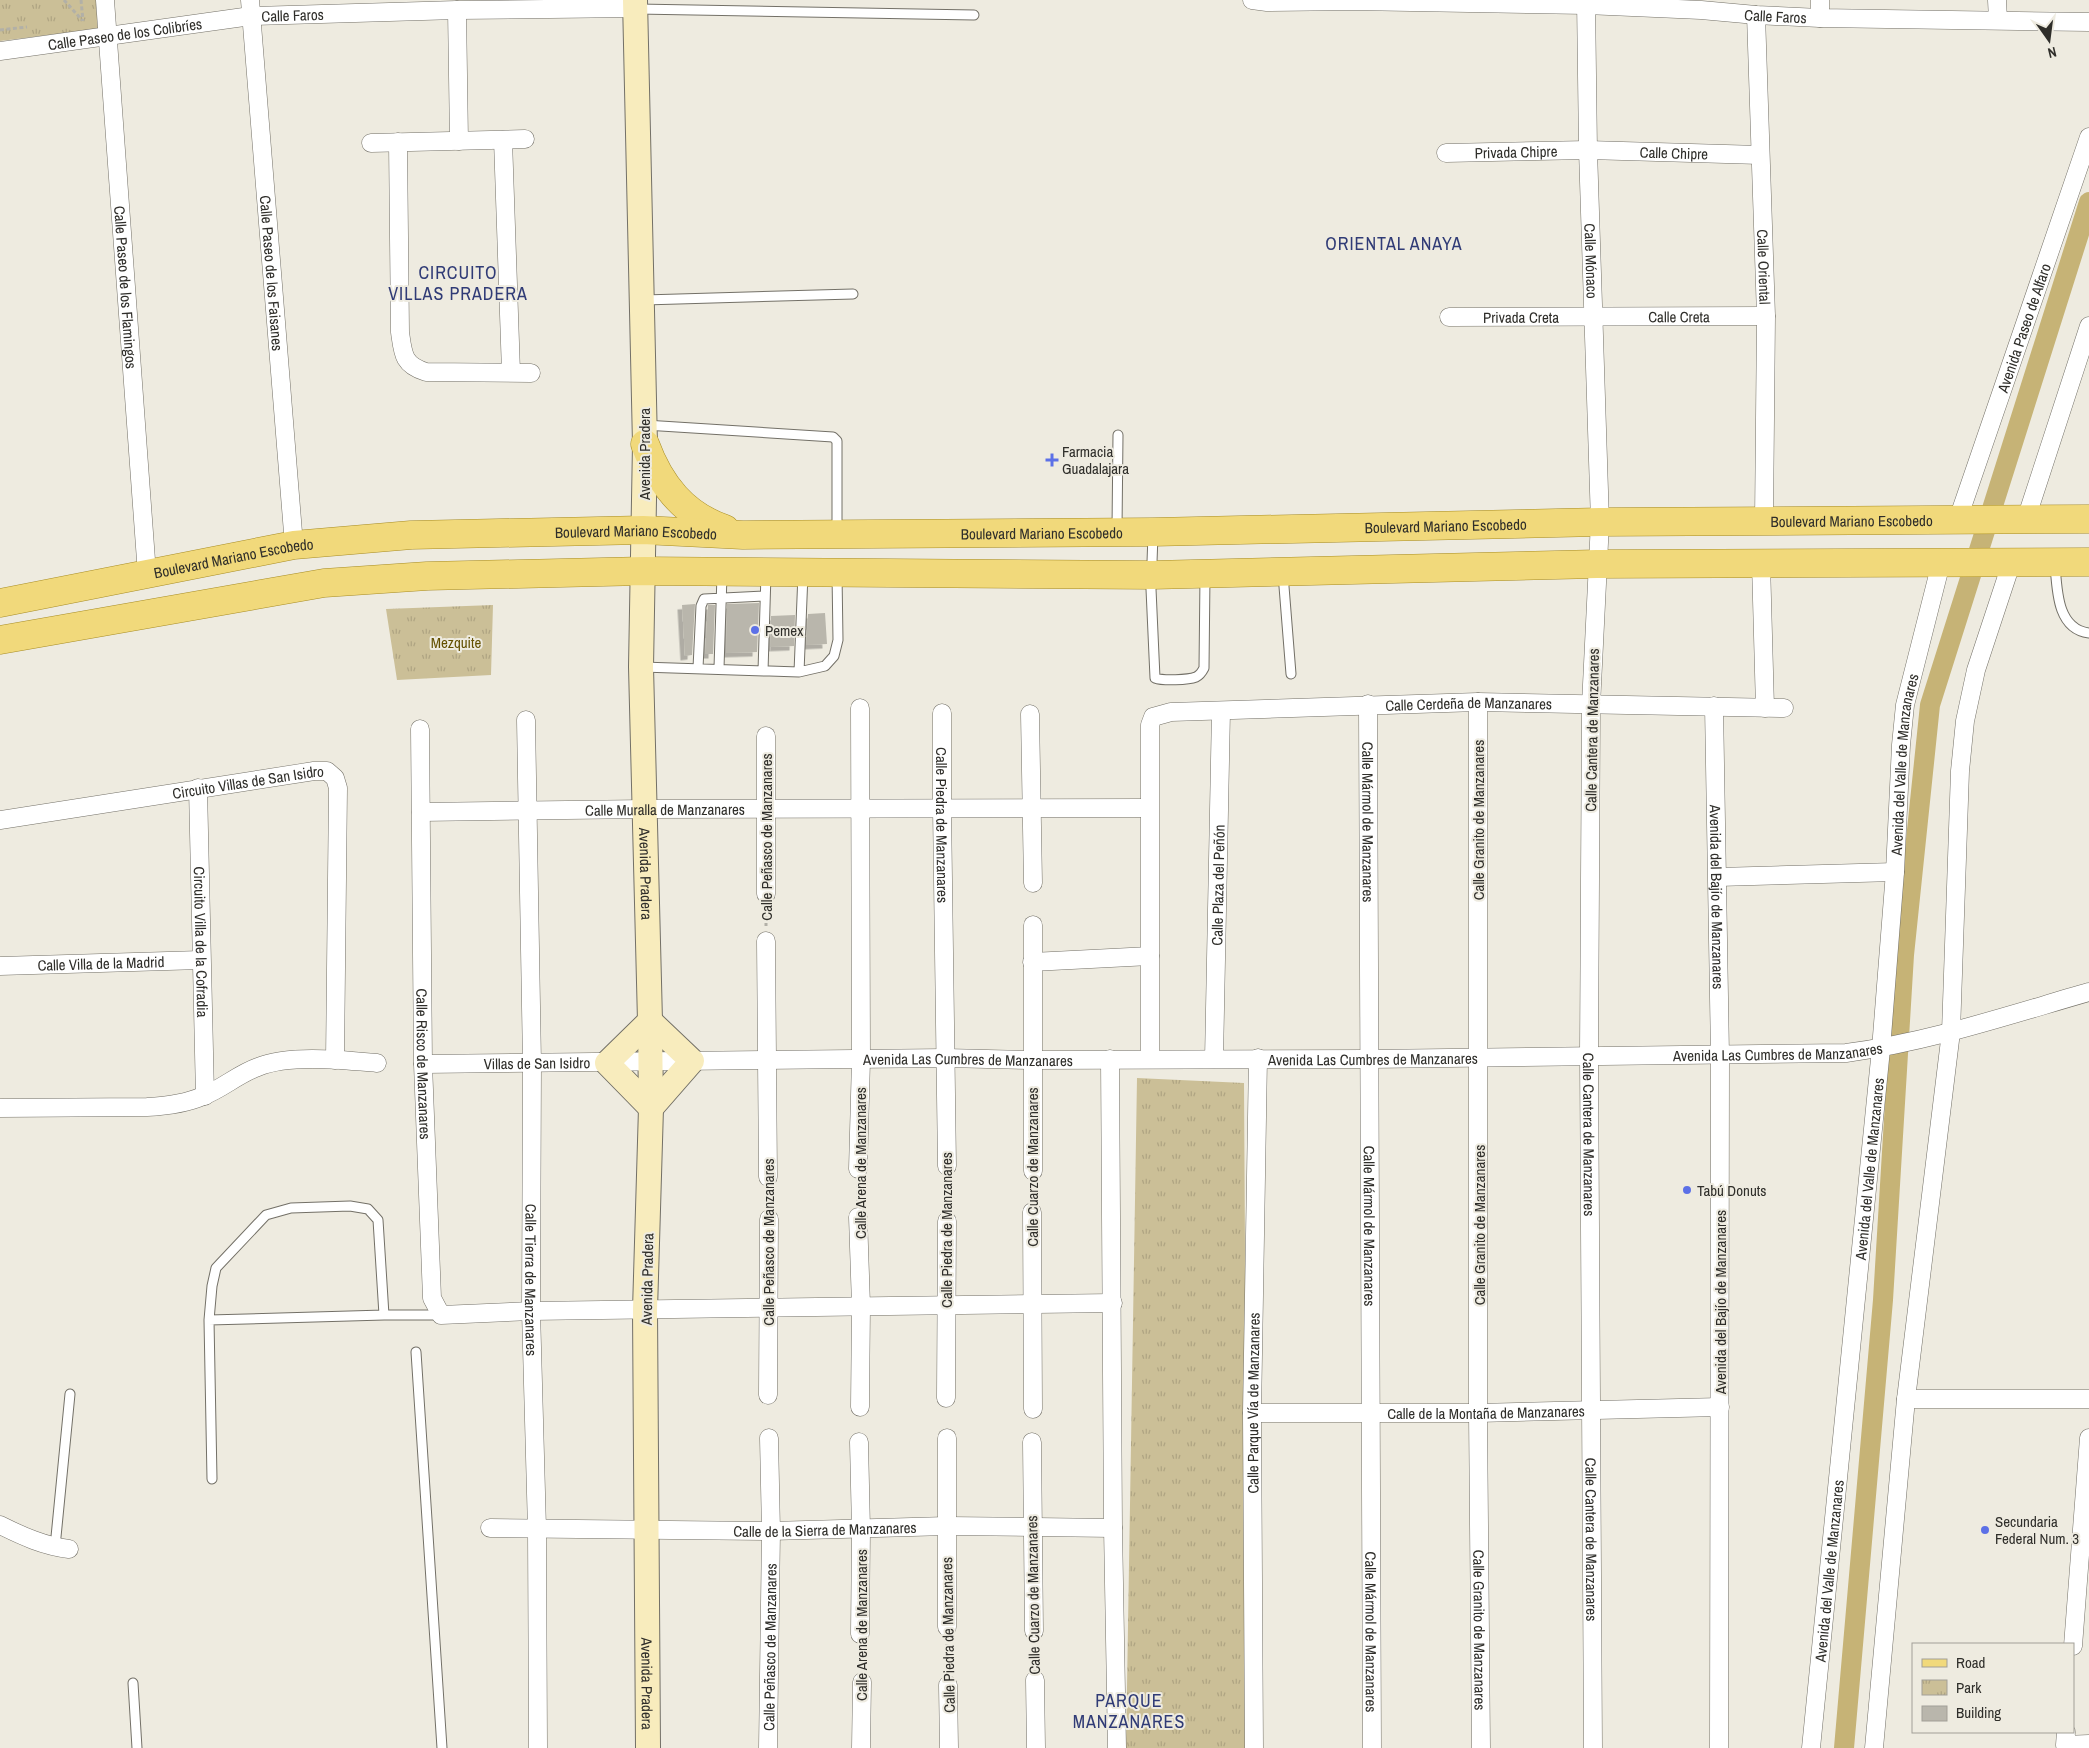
<svg xmlns="http://www.w3.org/2000/svg" width="2089" height="1748" font-family="'Archivo Narrow',sans-serif">
<style>
.park{fill:url(#park-tufts)}
.lines{fill:none;stroke-linecap:round;stroke-linejoin:round}
.canal{stroke:#c6b376;stroke-width:20}
.building{fill:#b9b6ac;filter:url(#shadow)}
.lane-casing{stroke:#737067;stroke-width:11}
.street-casing{stroke:#737067;stroke-width:19}
.secondary-casing{stroke:#737067;stroke-width:26}
.primary-casing{stroke:#a78c25;stroke-width:29}
.path{stroke:#b2b0a7;stroke-width:3;stroke-dasharray:4 2.5;stroke-linecap:butt}
.lane{stroke:#fff;stroke-width:9}
.street{stroke:#fff;stroke-width:18}
.secondary{stroke:#f8ecbd;stroke-width:24}
.primary{stroke:#f1d97b;stroke-width:28}
.poi-dot{fill:#5c70e7;stroke:#eeebe0;stroke-width:2}
.labels{text-anchor:middle;dominant-baseline:central;stroke-width:4;stroke-linejoin:round;paint-order:stroke}
.street-label{font-size:15px;fill:#2f2e2a;stroke:#eeebe0}
.poi-label{font-size:15px;fill:#2f2e2a;stroke:#eeebe0;text-anchor:start}
.park-label{font-size:15px;fill:#635000;stroke:#eeebe0}
.quarter-label{font-size:18px;letter-spacing:1px;fill:#303b76;stroke:#eeebe0}
</style>
<defs>
<pattern id="park-tufts" width="24" height="20" patternUnits="userSpaceOnUse" patternTransform="scale(1.25)"><rect width="24" height="20" fill="#cbbf97"/><path d="M3 7l-1-3M5 7V3M7 7l1-3M15 17l-1-3M17 17v-4M19 17l1-3" fill="none" stroke="#afa482"/></pattern>
<filter id="shadow"><feDropShadow dx="-4.5" dy="4.5" stdDeviation="0" flood-color="#0004"/></filter>
</defs>
<rect width="100%" height="100%" fill="#eeebe0"/>
<!-- park -->
<path class="park" d="M0,0h96l2,29 -98,12z
M493,605l-2,70 -94,5 -11,-71z
M1137,1078l107,5 4,665h-122z"/>
<g class="lines">
<!-- canal -->
<path class="canal" d="M1844,1748l39,-448 21,-345 26,-250 159,-503"/>
</g>
<!-- building -->
<path class="building" d="M759,603l-2,49 -31,1 1,-49z
M695,604l-3,51 -7,1 -3,-51z
M708,605h7l-2,49h-8z
M825,613l2,31 -21,1 2,-31z
M795,615l-1,31 -24,1v5l1,-36z"/>
<g class="lines">
<!-- lane casing -->
<g class="lane-casing">
<path id="lane" d="M637,9l337,6
M644,300l209,-6
M645,425l188,12 4,4v90
M1117,529l1,-94
M1153,535l-2,54 4,89c8,3 33,2 41,-1 4,-2 6,-5 8,-9l1,-92
M2055,564c2,26 2,65 34,69
M1283,574l8,100
M642,667l157,5 26,-6 9,-10 4,-16 -1,-66
M698,668l3,-62 3,-7 60,-3
M719,668l3,-93
M763,671l3,-97
M799,672l4,-98
M209,1320l175,-5
M416,1352l26,396
M212,1479l-3,-159 3,-34 4,-18 50,-53 25,-7 59,-2 18,3 10,11 6,95h57
M55,1547l15,-153
M133,1683l4,65"/>
</g>
<!-- street casing -->
<g class="street-casing">
<g id="street">
<path id="s1" d="M105,0l42,574"/>
<path id="s2" d="M250,0l44,545"/>
<path id="s3" d="M1252,0l15,2 86,-1 233,4 115,5 55,5 64,3 269,4"/>
<path id="s4" d="M1586,0l2,150 12,372 -9,183 -2,350 4,693"/>
<path d="M1820,0v18"/>
<path d="M1997,0l1,20"/>
<path d="M457,10l2,131"/>
<path id="s5" d="M1756,15l10,301 -2,204"/>
<path id="s6" d="M0,51l251,-35 206,-6 178,-2"/>
<path d="M503,140l8,232"/>
<path d="M398,142l2,190c3,22 3,33 26,40l105,1"/>
<path d="M371,143l154,-4"/>
<path id="s7" d="M1446,153l142,-3 172,5"/>
<path id="s8" d="M1449,317l317,-1"/>
<path id="s9" d="M1958,519l131,-382"/>
<path d="M2026,519l63,-193"/>
<path d="M1761,563l4,145"/>
<path id="s10" d="M1478,702v711l3,335"/>
<path id="s11" d="M1368,704l4,1044"/>
<path id="s12" d="M1714,706l6,349 -1,693"/>
<path id="s13" d="M942,713v96l5,357"/>
<path d="M1030,714l3,169"/>
<path id="s14" d="M526,720l6,343 -1,248 6,218 1,219"/>
<path id="s15" d="M420,729l3,335 9,234 9,17 90,-4 582,-8"/>
<path d="M766,736v158"/>
<path id="s16" d="M198,788l7,308"/>
<path id="s17" d="M421,812l224,-3 504,-1"/>
<path id="s18" d="M0,820l314,-49h13l8,7 3,10 -3,272"/>
<path d="M1718,877l177,-5"/>
<path d="M1033,925v246"/>
<path d="M766,941l2,236"/>
<path d="M1032,962l118,-6"/>
<path id="s19" d="M0,966l201,-6"/>
<path d="M1110,1059l3,469 4,220"/>
<path id="s20" d="M1150,1059v-334l3,-8 18,-5 307,-10 306,6"/>
<path id="s21" d="M1214,1059l7,-348"/>
<path id="s22" d="M423,1064l523,-6 85,2 339,-1 476,-6c83,-11 163,-38 243,-61"/>
<path d="M0,1108l147,-1c19,-1 38,-3 56,-11 19,-7 35,-22 55,-29 31,-13 85,-7 119,-4"/>
<path d="M858,1169l3,-109 -1,-352"/>
<path d="M1032,1212l1,197"/>
<path d="M858,1217l3,88 -1,102"/>
<path d="M768,1395l1,-176"/>
<path d="M946,1398l1,-177"/>
<path d="M1906,1399h183"/>
<path id="s23" d="M1252,1413h226l242,-6"/>
<path d="M947,1438v189"/>
<path d="M859,1442l2,87 -1,105"/>
<path d="M1032,1442l2,189"/>
<path d="M0,1525c22,11 44,21 69,24"/>
<path id="s24" d="M490,1528l281,3 176,-5 166,2"/>
<path d="M2073,1646l16,-208"/>
<path d="M1035,1680l1,68"/>
<path d="M948,1685l1,63"/>
<path d="M2066,1732l-1,13 24,-1"/>
<path id="s25" d="M768,1748l3,-217 -2,-93"/>
<path d="M861,1748l1,-66"/>
<path id="s26" d="M1254,1748l-2,-335 6,-355"/>
<path id="s27" d="M1811,1748l70,-699 14,-177 6,-127 4,-40 36,-142"/>
<path d="M1874,1748l32,-349 45,-367 9,-261 5,-50 11,-51 36,-109"/>
</g>
</g>
<!-- secondary casing -->
<g class="secondary-casing">
<g id="secondary">
<path id="s28" d="M635,0l10,444 -4,223 9,354 1,87 -6,202 3,438"/>
<path d="M650,1021l42,40 -41,47 -44,-45z"/>
</g>
</g>
<!-- primary casing -->
<g class="primary-casing">
<g id="primary">
<path d="M645,444c15,41 39,71 80,85"/>
<path id="s29" d="M0,603l294,-58 117,-10 232,-5 100,5 410,-3 447,-10 489,-3"/>
<path d="M0,640l324,-57 103,-7 217,-5 508,4 445,-11 492,-2"/>
</g>
</g>
<!-- path -->
<path class="path" d="M64,0l18,20
M81,0l2,21
M0,30l27,-3
M766,910v16
M858,1201v-17
M947,1205v-24
M947,1644l1,26
M1034,1646v16
M860,1649l1,17"/>
<!-- lane -->
<use href="#lane" class="lane"/>
<!-- street -->
<use href="#street" class="street"/>
<!-- secondary -->
<use href="#secondary" class="secondary"/>
<!-- primary -->
<use href="#primary" class="primary"/>
</g>
<!-- markers -->
<g class="poi-dot">
<path d="M1049.5 452.5h5v5h5v5h-5v5h-5v-5h-5v-5h5z"/>
<circle cx="755" cy="630" r="5"/>
<circle cx="1687" cy="1190" r="5"/>
<circle cx="1985" cy="1530" r="5"/>
</g>
<g class="labels">
<!-- street labels -->
<g class="street-label">
<text stroke="none"><textPath href="#s6" startOffset="295">Calle Faros</textPath></text>
<text stroke="none"><textPath href="#s3" startOffset="524">Calle Faros</textPath></text>
<text stroke="none"><textPath href="#s6" startOffset="126">Calle Paseo de los Colibríes</textPath></text>
<text stroke="none"><textPath href="#s7" startOffset="70">Privada Chipre</textPath></text>
<text stroke="none"><textPath href="#s7" startOffset="228">Calle Chipre</textPath></text>
<text stroke="none"><textPath href="#s4" startOffset="261">Calle Mónaco</textPath></text>
<text stroke="none"><textPath href="#s5" startOffset="252">Calle Oriental</textPath></text>
<text stroke="none"><textPath href="#s2" startOffset="274">Calle Paseo de los Faisanes</textPath></text>
<text stroke="none"><textPath href="#s1" startOffset="288">Calle Paseo de los Flamingos</textPath></text>
<text stroke="none"><textPath href="#s8" startOffset="72">Privada Creta</textPath></text>
<text stroke="none"><textPath href="#s8" startOffset="230">Calle Creta</textPath></text>
<text stroke="none"><textPath href="#s9" startOffset="202">Avenida Paseo de Alfaro</textPath></text>
<text transform="translate(644 454) rotate(-90)">Avenida Pradera</text>
<text stroke="none"><textPath href="#s29" startOffset="1858">Boulevard Mariano Escobedo</textPath></text>
<text stroke="none"><textPath href="#s29" startOffset="1452">Boulevard Mariano Escobedo</textPath></text>
<text stroke="none"><textPath href="#s29" startOffset="642">Boulevard Mariano Escobedo</textPath></text>
<text stroke="none"><textPath href="#s29" startOffset="1048">Boulevard Mariano Escobedo</textPath></text>
<text stroke="none"><textPath href="#s29" startOffset="238">Boulevard Mariano Escobedo</textPath></text>
<text stroke="none"><textPath href="#s20" startOffset="659">Calle Cerdeña de Manzanares</textPath></text>
<text transform="translate(1592 730) rotate(-89)">Calle Cantera de Manzanares</text>
<text stroke="none"><textPath href="#s27" startOffset="988">Avenida del Valle de Manzanares</textPath></text>
<text stroke="none"><textPath href="#s18" startOffset="251">Circuito Villas de San Isidro</textPath></text>
<text stroke="none"><textPath href="#s17" startOffset="244">Calle Muralla de Manzanares</textPath></text>
<text transform="translate(1478 820) rotate(-90)">Calle Granito de Manzanares</text>
<text stroke="none"><textPath href="#s11" startOffset="118">Calle Mármol de Manzanares</textPath></text>
<text stroke="none"><textPath href="#s13" startOffset="112">Calle Piedra de Manzanares</textPath></text>
<text transform="translate(766 837) rotate(-90)">Calle Peñasco de Manzanares</text>
<text stroke="none"><textPath href="#s28" startOffset="874">Avenida Pradera</textPath></text>
<text stroke="none"><textPath href="#s21" startOffset="174">Calle Plaza del Peñón</textPath></text>
<text stroke="none"><textPath href="#s12" startOffset="191">Avenida del Bajío de Manzanares</textPath></text>
<text stroke="none"><textPath href="#s16" startOffset="154">Circuito Villa de la Cofradia</textPath></text>
<text stroke="none"><textPath href="#s19" startOffset="101">Calle Villa de la Madrid</textPath></text>
<text stroke="none"><textPath href="#s22" startOffset="1355">Avenida Las Cumbres de Manzanares</textPath></text>
<text stroke="none"><textPath href="#s22" startOffset="950">Avenida Las Cumbres de Manzanares</textPath></text>
<text stroke="none"><textPath href="#s22" startOffset="545">Avenida Las Cumbres de Manzanares</textPath></text>
<text stroke="none"><textPath href="#s22" startOffset="114">Villas de San Isidro</textPath></text>
<text stroke="none"><textPath href="#s15" startOffset="335">Calle Risco de Manzanares</textPath></text>
<text stroke="none"><textPath href="#s4" startOffset="1135">Calle Cantera de Manzanares</textPath></text>
<text transform="translate(860 1163) rotate(-90)">Calle Arena de Manzanares</text>
<text transform="translate(1032 1167) rotate(-90)">Calle Cuarzo de Manzanares</text>
<text stroke="none"><textPath href="#s27" startOffset="582">Avenida del Valle de Manzanares</textPath></text>
<text transform="translate(1479 1225) rotate(-90)">Calle Granito de Manzanares</text>
<text stroke="none"><textPath href="#s11" startOffset="522">Calle Mármol de Manzanares</textPath></text>
<text transform="translate(946 1230) rotate(-90)">Calle Piedra de Manzanares</text>
<text transform="translate(768 1242) rotate(-90)">Calle Peñasco de Manzanares</text>
<text transform="translate(647 1279) rotate(-89)">Avenida Pradera</text>
<text stroke="none"><textPath href="#s14" startOffset="560">Calle Tierra de Manzanares</textPath></text>
<text transform="translate(1720 1302) rotate(-90)">Avenida del Bajío de Manzanares</text>
<text stroke="none"><textPath href="#s26" startOffset="345">Calle Parque Vía de Manzanares</textPath></text>
<text stroke="none"><textPath href="#s23" startOffset="234">Calle de la Montaña de Manzanares</textPath></text>
<text stroke="none"><textPath href="#s24" startOffset="335">Calle de la Sierra de Manzanares</textPath></text>
<text stroke="none"><textPath href="#s4" startOffset="1540">Calle Cantera de Manzanares</textPath></text>
<text stroke="none"><textPath href="#s27" startOffset="178">Avenida del Valle de Manzanares</textPath></text>
<text transform="translate(1033 1595) rotate(-91)">Calle Cuarzo de Manzanares</text>
<text transform="translate(861 1625) rotate(-90)">Calle Arena de Manzanares</text>
<text stroke="none"><textPath href="#s10" startOffset="928">Calle Granito de Manzanares</textPath></text>
<text stroke="none"><textPath href="#s11" startOffset="928">Calle Mármol de Manzanares</textPath></text>
<text transform="translate(948 1635) rotate(-91)">Calle Piedra de Manzanares</text>
<text stroke="none"><textPath href="#s25" startOffset="101">Calle Peñasco de Manzanares</textPath></text>
<text stroke="none"><textPath href="#s28" startOffset="1684">Avenida Pradera</textPath></text>
</g>
<!-- poi labels -->
<g class="poi-label">
<text x="1062" y="451">Farmacia<tspan x="1062" dy="17">Guadalajara</tspan></text>
<text x="765" y="630">Pemex</text>
<text x="1697" y="1190">Tabú Donuts</text>
<text x="1995" y="1521">Secundaria<tspan x="1995" dy="17">Federal Num. 3</tspan></text>
</g>
<!-- park labels -->
<g class="park-label">
<text x="456" y="642">Mezquite</text>
</g>
<!-- quarter labels -->
<g class="quarter-label">
<text x="1394" y="243">ORIENTAL ANAYA</text>
<text x="458" y="272">CIRCUITO<tspan x="458" dy="21">VILLAS PRADERA</tspan></text>
<text x="1129" y="1700">PARQUE<tspan x="1129" dy="21">MANZANARES</tspan></text>
</g>
</g>
<!-- legend -->
<rect x="1912" y="1643" width="162" height="90" fill="#eeebe0" stroke="#a29f97"/>
<rect x="1922" y="1659" width="25" height="8" fill="#f1d97b" stroke="#a29f97"/>
<text x="1956" y="1668" font-size="15" fill="#2f2e2a">Road</text>
<rect x="1922" y="1680" width="25" height="15" fill="url(#park-tufts)" stroke="#a29f97"/>
<text x="1956" y="1693" font-size="15" fill="#2f2e2a">Park</text>
<rect x="1922" y="1706" width="25" height="15" fill="#b9b6ac" stroke="#a29f97"/>
<text x="1956" y="1718" font-size="15" fill="#2f2e2a">Building</text>
<!-- north arrow -->
<g transform="translate(2049 40) rotate(166)" stroke="#eeebe0" stroke-width="4" paint-order="stroke">
<path d="M0-4L9 19L0 12L-9 19Z" fill="#2f2e2a"/>
<text y="-8" font-size="14" font-weight="bold" text-anchor="middle" fill="#2f2e2a">N</text>
</g>
</svg>
